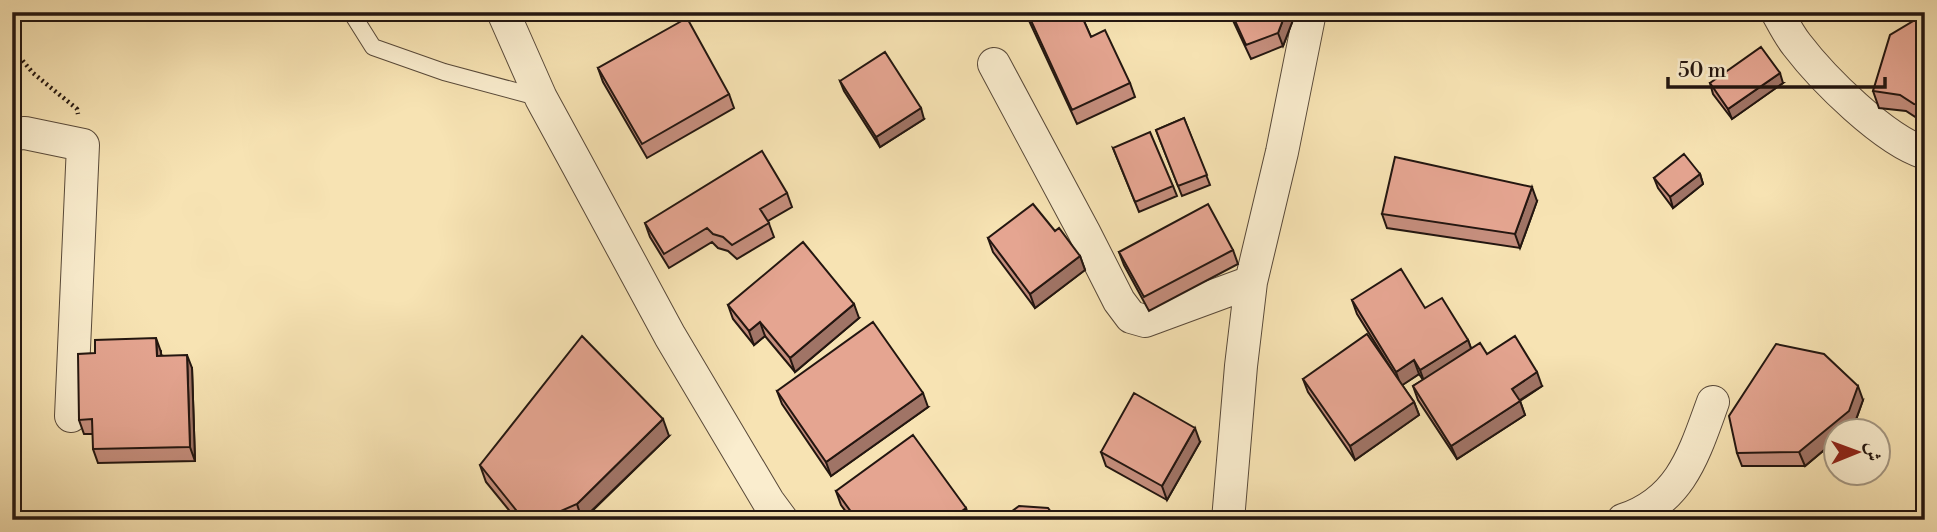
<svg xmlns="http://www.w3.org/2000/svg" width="1937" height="532" font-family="'Libre Bodoni',Amiri,serif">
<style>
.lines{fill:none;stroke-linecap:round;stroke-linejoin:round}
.service-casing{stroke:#584939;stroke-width:18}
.minor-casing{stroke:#584939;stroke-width:34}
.path{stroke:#231610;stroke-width:4.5;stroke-dasharray:2 3.5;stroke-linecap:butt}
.service{stroke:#faedce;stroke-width:16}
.minor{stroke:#faedce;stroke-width:32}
.wall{fill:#c58e7d;stroke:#231610;stroke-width:2}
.shaded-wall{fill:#a07466;stroke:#231610;stroke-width:2}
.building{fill:#e5a591;stroke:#231610;stroke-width:2}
</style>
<rect width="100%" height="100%" fill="#f7e3b3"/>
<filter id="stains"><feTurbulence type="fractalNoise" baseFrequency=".00286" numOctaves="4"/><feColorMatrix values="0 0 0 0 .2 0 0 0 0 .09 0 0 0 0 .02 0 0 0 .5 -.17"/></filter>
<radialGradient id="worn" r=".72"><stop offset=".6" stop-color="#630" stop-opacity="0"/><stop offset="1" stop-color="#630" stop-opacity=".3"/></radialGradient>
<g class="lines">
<!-- service casing -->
<g class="service-casing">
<path id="service" d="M351,12l22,35 71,25 97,26"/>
</g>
<!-- minor casing -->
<g class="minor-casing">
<path id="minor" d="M503,12l38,86 36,66 93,172 98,165 14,19
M1777,12c6,11 12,23 20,33 26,34 87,95 128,108
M994,64l90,168 35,69 12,16 14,4 106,-39
M12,134l13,-1 58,12 -12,271
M1228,520l13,-154 10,-84 31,-130 28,-140
M1623,520c58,-19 71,-66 90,-118"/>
</g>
<!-- path -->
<path class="path" d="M12,48l21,25 44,36 1,5"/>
<!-- service -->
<use href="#service" class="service"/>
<!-- minor -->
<use href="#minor" class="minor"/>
</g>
<!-- wall -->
<path class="wall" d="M1025,12h55l11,25 39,46 5,14 -58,27z
M1229,12h67l-13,34 -32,13z
M1925,14v107l-5,-1 -14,-9 -27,-3 -6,-17z
M598,68l131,26 5,14 -87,50 -44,-76z
M840,81l84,38 -44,28 -36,-56z
M1710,83h73l-51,36 -19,-25z
M1184,118l26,67 -28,11 -26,-66z
M1113,148l60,38 4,10 -38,16z
M1700,174l3,10 -30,24 -15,-20 -4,-10z
M787,193l5,14 -24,14 6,16 -37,22 -9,-8 -10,-3 -6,-6 -43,26 -19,-31 -5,-14z
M1537,201l-17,47 -133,-20 -5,-14z
M988,238l92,18 5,14 -50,38 -42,-56z
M1233,250l5,14 -89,47 -25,-46 -5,-13z
M1352,300l73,8 43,32 3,8 16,6 55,32 -22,15 5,14 -68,44 -39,-59 -5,-14 10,-6 -4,-6 -17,11 12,17 5,13 -64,45 -47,-68 -5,-13 89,-9 -35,-56z
M728,305l131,13 -64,54 -30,-36 -11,9 -21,-26z
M161,352v3l31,13 3,93 -97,2 -5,-14v-15h-9l-5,-14z
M777,391l151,16 -97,69 -49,-72z
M1863,400l-9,25 -7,5h-11v10l-31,26h-63l-5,-13z
M669,436l-86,84h-66l-31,-38 -6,-17z
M1200,442l-33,58 -61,-34 -5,-14z
M836,491l134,29h-118l-11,-15z"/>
<!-- shaded-wall -->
<path class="shaded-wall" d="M1286,12h10l-13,34 -5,-13z
M1780,73l3,10 -51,36 -4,-10z
M921,108l3,11 -44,28 -4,-10z
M1700,174l3,10 -30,24 -3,-11z
M1532,187l5,14 -17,47 -5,-14z
M1080,256l5,14 -50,38 -5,-14z
M854,304l5,14 -64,54 -5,-14z
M760,322l5,14 -11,9 -5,-14z
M156,338l5,14 1,17 -5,-13z
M1468,340l5,14 -48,30 -5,-14z
M187,355l5,13 3,93 -5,-14z
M1414,360l5,14 -18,12 -5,-14z
M1537,372l5,14 -25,16 -5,-13z
M1858,386l5,14 -9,25 -7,5h-11v10l-31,26 -6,-14z
M923,393l5,14 -97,69 -5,-14z
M1520,401l5,14 -68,44 -6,-13z
M1414,402l5,13 -64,45 -5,-14z
M663,419l6,17 -87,84 -5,-16z
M1195,428l5,14 -33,58 -5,-14z
M966,508l4,12h-20z"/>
<!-- building -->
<path class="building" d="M1027,12h53l11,25 14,-7 25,53 -58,27z
M1231,12h55l-8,21 -32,12z
M1925,14v91l-11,-1 -14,-9 -27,-4 17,-56z
M687,18l42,76 -87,50 -44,-76z
M1761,47l19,26 -52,36 -18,-26z
M885,52l36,56 -45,29 -36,-56z
M1184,118l23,57 -29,11 -22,-56z
M1150,132l23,54 -38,16 -22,-54z
M762,151l25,42 -27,16 9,14 -37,22 -9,-8 -10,-3 -6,-6 -43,26 -19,-31z
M1684,154l16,20 -30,23 -16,-19z
M1395,157l137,30 -17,47 -133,-20z
M1033,204l22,27 4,-3 21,28 -50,38 -42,-56z
M1208,204l25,46 -89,47 -25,-45z
M803,242l51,62 -64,54 -30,-36 -11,9 -21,-26z
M1401,269l24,39 17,-10 26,42 -48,30 -6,-10 -18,12 -44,-72z
M873,322l50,71 -97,69 -49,-71z
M1367,334l47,68 -64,44 -47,-67z
M582,336l81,83 -86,85 -37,16h-16l-44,-55z
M1515,336l22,36 -25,17 8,12 -69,45 -38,-60 67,-43 7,11z
M156,338l1,18 30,-1 3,92 -97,2 -1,-30 -13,1 -1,-66 17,-1v-13z
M1776,344l48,10 34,32 -9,25 -50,41 -62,1 -8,-37z
M1134,393l61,35 -33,58 -61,-34z
M913,435l53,73 -16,12h-93l-21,-29z
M1019,506l29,2 9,12h-57z"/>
<!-- margin -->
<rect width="1937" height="532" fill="none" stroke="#f7e3b3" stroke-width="42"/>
<rect x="14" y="14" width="1909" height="504" fill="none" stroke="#231610" stroke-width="3.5"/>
<rect x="21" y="21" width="1895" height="490" fill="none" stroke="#231610" stroke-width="2"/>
<!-- north arrow -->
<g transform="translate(1857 452) rotate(89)"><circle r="33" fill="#faedce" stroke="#a49782" stroke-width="2"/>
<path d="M0-5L12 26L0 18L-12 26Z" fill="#8f2418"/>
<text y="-10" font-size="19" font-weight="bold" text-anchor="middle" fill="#231610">ش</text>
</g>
<!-- scale -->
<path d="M1668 77v10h217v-10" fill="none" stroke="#231610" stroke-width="3.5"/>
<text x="1678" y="77" font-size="21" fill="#231610" stroke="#faedce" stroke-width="5" paint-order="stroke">50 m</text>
<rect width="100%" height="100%" filter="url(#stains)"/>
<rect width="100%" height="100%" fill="url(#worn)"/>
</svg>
